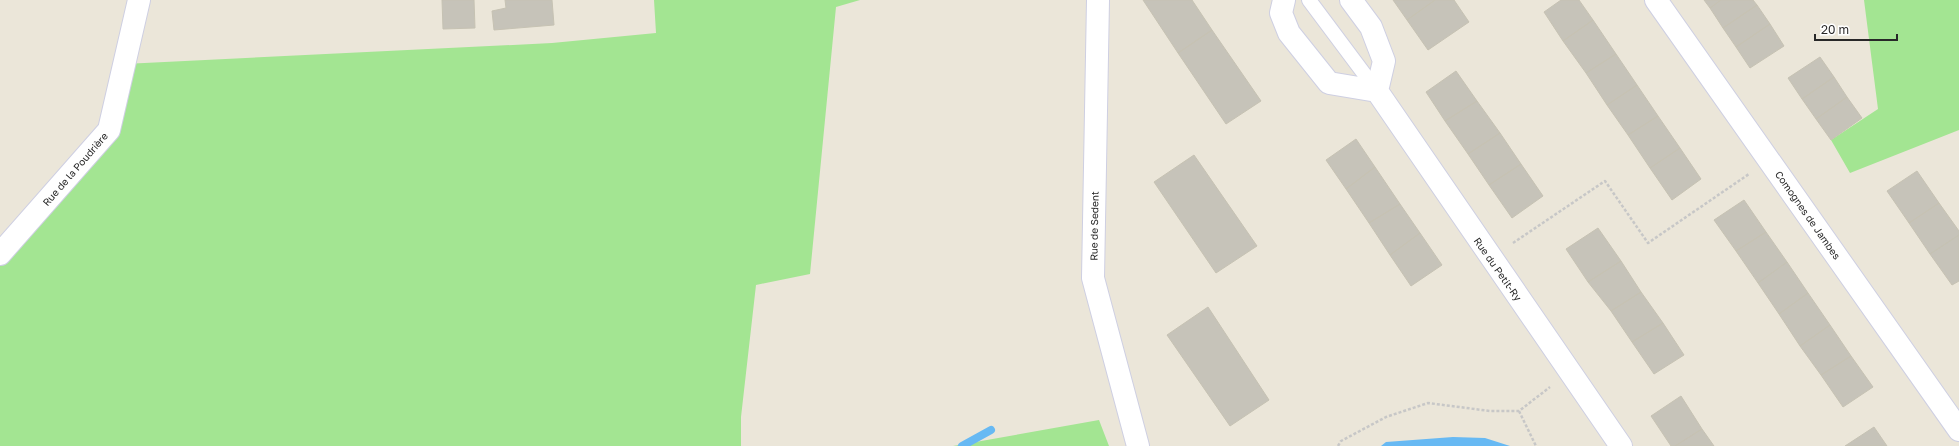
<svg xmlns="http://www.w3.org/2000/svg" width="1959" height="446" font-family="'Golos Text',sans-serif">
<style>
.green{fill:#a3e592}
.water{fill:#67b9f3}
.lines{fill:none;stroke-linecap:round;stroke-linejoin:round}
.stream{stroke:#67b9f3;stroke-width:8}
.building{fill:#c6c3b9;stroke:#c6c2b3}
.lane-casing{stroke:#cecfe2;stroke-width:16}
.street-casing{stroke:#cecfe2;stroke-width:24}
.path{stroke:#c7c7c7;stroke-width:2.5;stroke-dasharray:3 2;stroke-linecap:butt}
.lane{stroke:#fff;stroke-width:14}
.street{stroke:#fff;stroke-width:22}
.labels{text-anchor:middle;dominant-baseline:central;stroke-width:3;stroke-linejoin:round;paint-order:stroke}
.street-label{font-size:10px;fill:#282828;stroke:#fff}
</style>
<rect width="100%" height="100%" fill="#ebe6d9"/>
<!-- green -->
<path class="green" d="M654,0h206l-24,7 -26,267 -54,11 -15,132v29h-741v-192l109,-124 15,-66 428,-21 104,-10z
M1864,0h95v130l-109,43 -19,-33 47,-31z
M1099,420l10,26h-156z"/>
<!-- water -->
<path class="water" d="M1453,437l32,1 25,8h-129l5,-4z"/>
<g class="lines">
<!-- stream -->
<path class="stream" d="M962,446l29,-16"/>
</g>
<!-- building -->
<path class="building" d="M442,0h32l1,28 -32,1z
M505,0h47l2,25 -60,5 -2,-19 14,-3z
M1143,0h49l20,30 -34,23z
M1393,0h42l-28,20z
M1435,0h19l15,22 -41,28 -21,-30z
M1561,0h18l14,20 -30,21 -19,-29z
M1704,0h17l-11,8z
M1721,0h32l4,5 -34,23 -13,-20z
M1757,5l13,19 -34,23 -13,-19z
M1593,20l23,34 -30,19 -23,-32z
M1770,24l14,22 -34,22 -14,-21z
M1212,30l49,71 -35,23 -48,-71z
M1616,54l21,31 -30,20 -21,-32z
M1820,57l14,20 -32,22 -14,-21z
M1456,71l21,30 -32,20 -19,-29z
M1834,77l13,20 -31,22 -14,-20z
M1637,85l21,31 -30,19 -21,-30z
M1847,97l15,21 -31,22 -15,-21z
M1477,101l23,32 -32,21 -23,-33z
M1658,116l22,32 -30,20 -22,-33z
M1500,133l21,31 -32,21 -21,-31z
M1356,139l19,28 -29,22 -20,-29z
M1680,148l21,31 -29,21 -22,-32z
M1194,155l63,91 -41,27 -62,-91z
M1521,164l22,32 -31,22 -23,-33z
M1375,167l25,37 -31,19 -23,-34z
M1917,171l22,32 -30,20 -22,-32z
M1744,200l22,32 -30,19 -22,-31z
M1939,203l20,28v4l-29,19 -21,-31z
M1400,204l20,29 -30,22 -21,-32z
M1598,228l23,33 -33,21 -22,-33z
M1766,232l21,30 -29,21 -22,-32z
M1420,233l22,32 -31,21 -21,-31z
M1959,235v46l-7,4 -22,-31z
M1621,261l20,31 -30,19 -23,-29z
M1787,262l21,31 -29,21 -21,-31z
M1641,292l22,31 -31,19 -21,-31z
M1808,293l22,32 -30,21 -21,-32z
M1208,307l61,93 -39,26 -63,-91z
M1663,323l21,32 -30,19 -22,-32z
M1830,325l21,31 -30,19 -21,-29z
M1851,356l22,31 -30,20 -22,-32z
M1681,396l21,33 -27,17h-4l-20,-30z
M1874,427l13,19h-42z
M1702,429l12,17h-39z"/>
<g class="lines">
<!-- lane casing -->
<g class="lane-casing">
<path id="lane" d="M1309,0l68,91"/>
</g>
<!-- street casing -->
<g class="street-casing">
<path id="street" d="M1098,0l-5,278 45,168
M1284,0l-3,13 8,20 40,50 48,8 244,355
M1351,0l20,27 13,34 -7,30
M1656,0l303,430
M0,254l109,-124 30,-130"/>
</g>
<!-- path -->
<path class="path" d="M1513,243l92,-62 43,62 101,-69
M1519,411l17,35
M1338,446l3,-5 45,-24 42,-14 62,8h29l31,-24"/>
<!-- lane -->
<use href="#lane" class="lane"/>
<!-- street -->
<use href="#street" class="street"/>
</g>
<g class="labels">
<!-- street labels -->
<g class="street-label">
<text transform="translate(75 169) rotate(-49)">Rue de la Poudrière</text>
<text transform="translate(1808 215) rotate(55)">Comognes de Jambes</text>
<text transform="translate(1094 226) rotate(-89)">Rue de Sedent</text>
<text transform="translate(1498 269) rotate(55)">Rue du Petit-Ry</text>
</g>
</g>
<!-- scale -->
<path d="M1815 34v6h82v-6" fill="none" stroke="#282828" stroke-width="2"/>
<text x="1821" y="34" font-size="12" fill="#282828" stroke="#ffffff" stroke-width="3" paint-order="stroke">20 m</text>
</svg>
